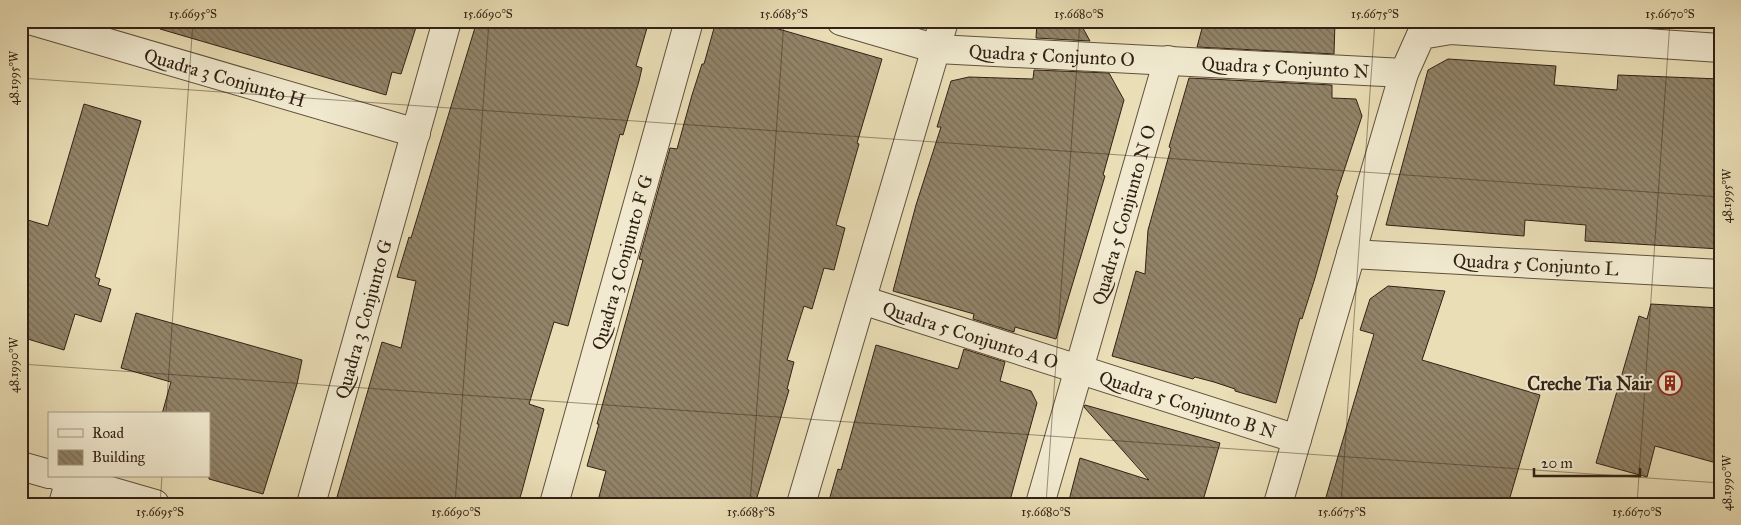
<svg xmlns="http://www.w3.org/2000/svg" width="1741" height="525" font-family="'IM FELL Great Primer',serif">
<style>
.building{fill:url(#building-back-hatch);stroke:#322215}
.lines{fill:none;stroke-linecap:round;stroke-linejoin:round}
.minor-casing{stroke:#60513d;stroke-width:30}
.minor{stroke:#f1ead0;stroke-width:28}
.ticks{fill:none;stroke:#322215;stroke-width:1;stroke-opacity:0.45}
.labels{text-anchor:middle;dominant-baseline:central;stroke-width:4;stroke-linejoin:round;paint-order:stroke}
.street-label{font-size:19px;fill:#322215;stroke:#f1ead0}
.poi-label{font-size:19px;font-weight:bold;fill:#322215;stroke:#f1ead0;text-anchor:end}
.neatline{fill:none;stroke:#322215;stroke-width:2}
.ticks-label{font-size:12px;text-anchor:middle;fill:#322215}
</style>
<defs>
<pattern id="building-back-hatch" width="6" height="6" patternUnits="userSpaceOnUse" patternTransform="scale(1.25)"><rect width="6" height="6" fill="#928469"/><path d="M-1 5l2 2M0 0l6 6M5-1l2 2" fill="none" stroke="#786c55"/></pattern>
</defs>
<rect width="100%" height="100%" fill="#eadeb6"/>
<filter id="stains"><feTurbulence type="fractalNoise" baseFrequency=".004" numOctaves="4"/><feColorMatrix values="0 0 0 0 .2 0 0 0 0 .09 0 0 0 0 .02 0 0 0 .5 -.17"/></filter>
<radialGradient id="worn" r=".72"><stop offset=".6" stop-color="#630" stop-opacity="0"/><stop offset="1" stop-color="#630" stop-opacity=".3"/></radialGradient>
<!-- building -->
<path class="building" d="M162,21h256l-17,53 -9,-2 -6,23 -226,-66z
M477,21h172l-13,45 6,2 -3,13 -16,54 -3,-1 -52,192 -14,-4 -25,82 15,5 -22,82 -4,13h-183l47,-162 19,6 15,-67 -19,-4 12,-40 2,1z
M716,21h35l131,38 -25,84 2,1 -23,81 9,3 -11,42 -10,-2 -12,41 -8,-3 -17,54 7,2 -7,27 2,1 -34,114h-158l9,-33 -19,-5 12,-42h-2l46,-164 -4,-1 31,-111 7,1 15,-54 10,-31h2z
M1037,21h42l11,20 -54,-3z
M1204,21h131l-1,33 -137,-7z
M1448,59l108,7 -2,19 63,5 1,-15 102,4v170l-135,-8 1,-16 -61,-5 -1,16 -138,-11 42,-155z
M1034,70l75,3 15,27 -21,75 2,1 -49,163 -41,-12 -1,5 -41,-13 1,-5 -81,-23 23,-86 25,-78h-4l14,-46 18,-4 64,2z
M1189,78l143,7v13l24,1 6,17 -26,79 2,1 -23,82 -13,41 -2,-1 -24,85 -41,-12v-2l-21,-7 -19,-5 -2,2 -81,-23 24,-85 9,3 3,-44 23,-82 -2,-1z
M84,104l57,17 -46,156 5,2 -2,6 13,4 -10,33 -26,-8 -11,36 -43,-13v-119l27,8z
M1388,286l57,5 -23,69 118,35 -32,109h-184l50,-170 -14,-4 10,-31z
M1651,304l69,4v156l-65,-18 -8,31 -51,-14 43,-147 8,3z
M136,313l166,47 -5,24 -34,110 -54,-15v-65h-47l9,-32 -50,-14z
M876,345l82,24 6,-20 41,13 -5,19 31,10 6,12 -28,101h-181l10,-35 3,1z
M1085,405l135,38 -16,54v7h-136l12,-46 69,22 -65,-73z"/>
<g class="lines">
<!-- minor casing -->
<g class="minor-casing">
<g id="minor">
<path id="s1" d="M33,21l383,112"/>
<path id="s2" d="M841,21l96,28 467,24"/>
<path id="s3" d="M1351,254l369,20"/>
<path id="s4" d="M862,300l435,139"/>
<path d="M21,466l28,8"/>
<path d="M58,476l97,28"/>
<path d="M63,504l7,-24"/>
<path id="s5" d="M311,504l136,-483"/>
<path id="s6" d="M554,504l135,-483"/>
<path d="M801,504l143,-483"/>
<path id="s7" d="M1040,504l128,-444"/>
<path d="M1278,504l126,-431 17,-38 30,-5 269,18"/>
</g>
</g>
<!-- minor -->
<use href="#minor" class="minor"/>
</g>
<!-- ticks -->
<path class="ticks" d="M21,78l1699,119M21,364l1699,119M166,414l27,-393M160,504l2,-28M455,504l34,-483M750,504l34,-483M1046,504l34,-483M1341,504l34,-483M1637,504l33,-483"/>
<!-- icons -->
<defs>
<g id="building-ring" transform="scale(1.25)"><circle r="9.5" fill="#f1ead0" stroke="#8f2418" stroke-width="1.5"/><path d="M-4-6H4V6H1V3H-1V6H-4ZM-2.5-4.3h1.7v1.8h-1.7ZM.8-4.3h1.7v1.8H.8ZM-2.5-1h1.7V.8h-1.7ZM.8-1h1.7V.8H.8Z" fill="#8f2418"/></g>
</defs>
<g fill-rule="evenodd">
<use href="#building-ring" x="1670" y="383"/>
</g>
<g class="labels">
<!-- street labels -->
<g class="street-label">
<text stroke="none"><textPath href="#s2" startOffset="215">Quadra 5 Conjunto O</textPath></text>
<text stroke="none"><textPath href="#s2" startOffset="449">Quadra 5 Conjunto N</textPath></text>
<text stroke="none"><textPath href="#s1" startOffset="200">Quadra 3 Conjunto H</textPath></text>
<text stroke="none"><textPath href="#s7" startOffset="301">Quadra 5 Conjunto N O</textPath></text>
<text stroke="none"><textPath href="#s6" startOffset="251">Quadra 3 Conjunto F G</textPath></text>
<text stroke="none"><textPath href="#s3" startOffset="185">Quadra 5 Conjunto L</textPath></text>
<text stroke="none"><textPath href="#s5" startOffset="192">Quadra 3 Conjunto G</textPath></text>
<text stroke="none"><textPath href="#s4" startOffset="114">Quadra 5 Conjunto A O</textPath></text>
<text stroke="none"><textPath href="#s4" startOffset="342">Quadra 5 Conjunto B N</textPath></text>
</g>
<!-- poi labels -->
<g class="poi-label">
<text x="1652" y="383">Creche Tia Nair</text>
</g>
</g>
<!-- margin -->
<rect width="1741" height="525" fill="none" stroke="#eadeb6" stroke-width="55"/>
<!-- legend -->
<rect x="48" y="412" width="162" height="65" fill="#f1ead0" stroke="#a59a85"/>
<rect x="58" y="429" width="25" height="8" fill="#f1ead0" stroke="#a59a85"/>
<text x="92" y="438" font-size="15" fill="#322215">Road</text>
<rect x="58" y="450" width="25" height="15" fill="url(#building-back-hatch)" stroke="#a59a85"/>
<text x="92" y="462" font-size="15" fill="#322215">Building</text>
<!-- scale -->
<path d="M1534 468v8h106v-8" fill="none" stroke="#322215" stroke-width="2.5"/>
<text x="1541" y="468" font-size="15" fill="#322215" stroke="#f1ead0" stroke-width="4" paint-order="stroke">20 m</text>
<rect x="28" y="28" width="1686" height="470" class="neatline"/>
<g class="ticks-label">
<text x="193" y="18">15.6695°S</text>
<text x="488" y="18">15.6690°S</text>
<text x="784" y="18">15.6685°S</text>
<text x="1079" y="18">15.6680°S</text>
<text x="1375" y="18">15.6675°S</text>
<text x="1670" y="18">15.6670°S</text>
<text transform="translate(14 78) rotate(-90)" y="4">48.1995°W</text>
<text transform="translate(1727 196) rotate(-90)" y="4">48.1995°W</text>
<text transform="translate(14 365) rotate(-90)" y="4">48.1990°W</text>
<text transform="translate(1727 483) rotate(-90)" y="4">48.1990°W</text>
<text x="160" y="516">15.6695°S</text>
<text x="456" y="516">15.6690°S</text>
<text x="751" y="516">15.6685°S</text>
<text x="1046" y="516">15.6680°S</text>
<text x="1342" y="516">15.6675°S</text>
<text x="1637" y="516">15.6670°S</text>
</g>
<rect width="100%" height="100%" filter="url(#stains)"/>
<rect width="100%" height="100%" fill="url(#worn)"/>
</svg>
